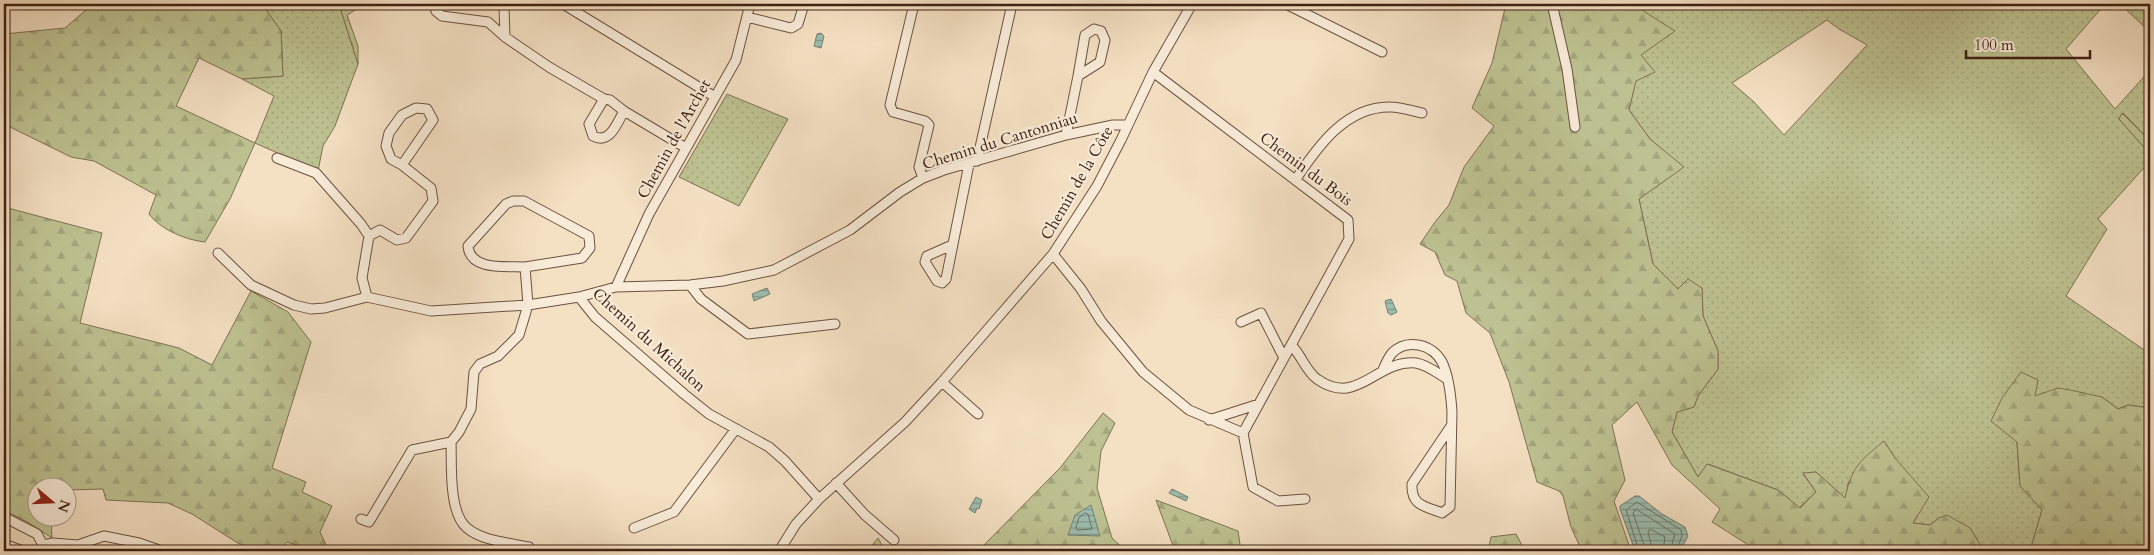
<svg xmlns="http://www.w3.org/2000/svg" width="2154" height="555" font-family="Cardo,serif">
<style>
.grass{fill:url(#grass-dots);stroke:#7e7253;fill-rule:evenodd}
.forest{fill:url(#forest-firs);stroke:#7e7253}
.water{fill:url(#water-rules);stroke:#777f71}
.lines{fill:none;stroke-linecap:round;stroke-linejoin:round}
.shore{stroke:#6e6f62;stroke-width:1}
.minor-casing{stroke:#6c5140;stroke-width:11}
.minor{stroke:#f8ebd8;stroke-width:9}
.labels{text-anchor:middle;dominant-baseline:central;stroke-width:4.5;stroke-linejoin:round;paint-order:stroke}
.street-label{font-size:16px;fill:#3f2114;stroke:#f8ebd8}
</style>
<defs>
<pattern id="grass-dots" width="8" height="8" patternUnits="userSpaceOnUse" patternTransform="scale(1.25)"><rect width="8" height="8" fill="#bec292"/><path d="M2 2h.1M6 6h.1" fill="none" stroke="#a4a67d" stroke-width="1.8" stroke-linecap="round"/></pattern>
<pattern id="forest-firs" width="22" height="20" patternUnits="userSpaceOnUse" patternTransform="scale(1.25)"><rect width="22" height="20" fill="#bec292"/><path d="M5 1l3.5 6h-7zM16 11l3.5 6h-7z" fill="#a4a67d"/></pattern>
<pattern id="water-rules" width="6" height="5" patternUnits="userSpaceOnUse" patternTransform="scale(1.25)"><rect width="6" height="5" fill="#9cbdaf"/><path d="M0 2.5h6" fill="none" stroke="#81998d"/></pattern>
</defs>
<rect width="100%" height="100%" fill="#f4e0c3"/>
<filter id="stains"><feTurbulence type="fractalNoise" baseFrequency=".004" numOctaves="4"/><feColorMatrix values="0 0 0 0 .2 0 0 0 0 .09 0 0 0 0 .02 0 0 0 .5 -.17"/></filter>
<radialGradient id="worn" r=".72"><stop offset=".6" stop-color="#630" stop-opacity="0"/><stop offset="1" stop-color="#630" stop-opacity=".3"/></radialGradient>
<!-- grass -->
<path class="grass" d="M262,4h77l19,60 -23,62 -12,20 -5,25 -63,-28 19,-47 -32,-17 41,-3 -2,-45z
M1638,4h467l-39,45 49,60 35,-39v71l-27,-28 -4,6 31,35v7l-52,58 9,10 -41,67 84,58v54l-22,-3 -10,4 -16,-12 -85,45 3,43 22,25 -12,41h-46l-14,-23 -31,-10 -9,7 -17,-2 -18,-65 -11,-17 -36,42 -2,16 -30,-27 -13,2 13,18 -17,16 -21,-18 -70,-26 -10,13 -26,-45 5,-20 17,-5 4,-11 20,-27v-18l-15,-35 -1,-28 -24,1 -25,-25 -14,-65 44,-32 -33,-28 -21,-29 12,-55 1,-45zM1827,20l12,9 28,16 -83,90 -30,-33 -22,-19z
M2120,4h30v28z
M727,94l61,25 -49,87 -60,-29z"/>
<!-- forest -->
<path class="forest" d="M93,4h169l19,27 2,45 -41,3 -43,-21 -23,48 79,37 -25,56 -25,43c-19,-2 -44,-12 -56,-28l7,-19 -62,-34 -23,-4 -63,-31 -4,1v-93l61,-6z
M339,4h26l-18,11 11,31v18z
M1506,4h132l4,6 33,21 -34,24 14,17 -19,9 -7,29 21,29 34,28 -45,32 14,65 25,25 10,-10 14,9 1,28 15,35v18l-20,27 -4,11 -17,5 -5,20 26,45 9,-13 71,26 22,18 16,-16 -13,-19 13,-1 29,26c7,-32 15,-37 39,-57l11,17 34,39 -16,26 17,2 9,-7 8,-3 23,13 14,23h-226l-46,-29 8,-13 -48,-44 -35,-63 -25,23 13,55 -11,21 17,50h-49l-11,-24 -8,-31 -4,-5 -22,-9 -28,-100 -19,-49 -24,-20 -9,-32 -12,-6 -10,-23 -15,-8 15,-22 14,-17 15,-38 30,-41 -22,-18 20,-45z
M2122,113l28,28v13l-31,-35z
M4,207l98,26 -22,90 99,25 33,17 39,-74 37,21 23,30 -39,126 34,14 -4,10 30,14 -12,26 9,19h-14l-28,-9 -8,9h-22l-16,-6 -49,-31 -24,-11 -62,-3 -3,-11 -35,1v-2h-30v30h13l1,20 -23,-15 -25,-13v-35l6,-8 -6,-5z
M2021,372l17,8 -3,16 23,-8 12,2 32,7 16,12 10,-4 22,3v143h-120l12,-41 -22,-24 -3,-44 -26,-21 11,-23z
M1103,413l12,10 -14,28 -4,37 15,50 14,13h-148l82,-83z
M1156,500l82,31 3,20h-66z
M1516,534l9,17h-37l3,-14z
M878,538l7,13h-18z"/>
<!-- water -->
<path class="water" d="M821,33l3,3 -3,12 -7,-2 3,-12z
M767,288l3,6 -16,7 -2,-7z
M1391,299l6,13 -6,3 -3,-2 -3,-12z
M1172,489l16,8 -2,4 -17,-8z
M1635,496h4l23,18 23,13 3,9 -8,15h-45l-15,-42v-3z
M976,497l6,3 -3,9 -2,-1 -2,5 -6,-4z
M1091,505l9,31 -32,-1 7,-20z"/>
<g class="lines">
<!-- shore -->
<path class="shore" d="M1085,513l3,1 4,15 -15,1 -1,-3 3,-9z
M1639,551l-13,-41 11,-8 44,28 1,6 -6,15
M1646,551l-13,-38 3,-4 39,25 -5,17
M1653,551l-5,-19 2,-3 15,8 -2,14"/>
<!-- minor casing -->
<g class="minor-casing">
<path id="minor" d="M434,4l2,7 6,5 46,6 17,15 44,30 55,32 6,1 14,11 62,37
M501,4l3,4 1,29
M563,4l152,93
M914,4l-24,101 3,7 32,9 4,4 -10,42 4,11
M1286,4l96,48
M1552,4l15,65 8,58
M747,17l44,11 7,-4 6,-20
M604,99l-15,25 4,12c17,9 24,-13 31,-25
M1066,135l12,-59 22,-14 5,-22 -4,-9 -7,-2 -9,6 -7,41
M277,158l39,15 45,51 8,12 -7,42 5,19
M977,161l35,-157
M1296,179c22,-33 50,-73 95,-72 10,0 21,4 31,6
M369,236l11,-6 17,10 9,-2 27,-37 -2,-13 -29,-23 31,-45 -6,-11 -11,-1 -14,7 -13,18 -3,13 5,13 11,6
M952,245l-25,11 -2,6 12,19 5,2 4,-4 23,-115
M218,253l33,32 43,20 17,4 14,-1 42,-11
M1053,254l28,35 20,32 42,51 46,38 54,23 106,-194 -1,-19 -195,-148
M690,285l11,14 47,35 87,-10
M616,287l33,-73 87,-154 14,-56
M367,297l64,14 97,-6 51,-8 37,-10 74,-2 33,-4 51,-11 76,-40 50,-38 23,-14 21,-8 122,-35 47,-10h15
M579,297l16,20 89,77 25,20 60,33 16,14 34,38
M1241,322l20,-9 23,45
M1292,346c10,10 13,24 25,33 41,29 59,-20 99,-16 12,2 21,10 31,16
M1383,370c2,-5 5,-12 9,-17 15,-15 40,-9 50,9 7,14 9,34 10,50l-2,95 -8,6c-17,-7 -31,-7 -30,-29l39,-58
M942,382l36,32
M1209,420l50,-16
M1243,433l10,54 25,14 27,-2
M451,442c1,22 -3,70 16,86 15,13 43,15 62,19
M836,483l29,32 29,25
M4,517l33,17 6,11 10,-2 25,2 26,-9 35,7 23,8
M361,519l8,3 43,-72 39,-8 8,-10 12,-23 3,-37 6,-8 18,-8 21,-21 9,-30 -3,-38 57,-9 8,-10 -1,-12 -65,-35h-11l-7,3 -38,42c2,25 38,20 57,21
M634,528l40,-16 61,-82
M4,544l19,7
M779,551l17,-27 23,-25 86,-77 37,-40 111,-128 44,-68 24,-46 32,-68 39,-68"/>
</g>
<!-- minor -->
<use href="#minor" class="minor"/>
</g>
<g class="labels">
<!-- street labels -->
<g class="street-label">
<text transform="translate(674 139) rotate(-61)">Chemin de l'Archet</text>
<text transform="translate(1000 141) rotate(-17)">Chemin du Cantonniau</text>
<text transform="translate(1306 169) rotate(37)">Chemin du Bois</text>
<text transform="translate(1077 183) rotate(-60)">Chemin de la Côte</text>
<text transform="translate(649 340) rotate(42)">Chemin du Michalon</text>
</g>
</g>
<!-- margin -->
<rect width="2154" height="555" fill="none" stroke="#f4e0c3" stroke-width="20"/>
<rect x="5" y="5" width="2144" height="545" fill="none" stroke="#3f2114" stroke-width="2.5"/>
<rect x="10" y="10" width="2134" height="535" fill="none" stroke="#3f2114"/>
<!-- north arrow -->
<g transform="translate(52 502) rotate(109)"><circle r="24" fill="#f8ebd8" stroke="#ae9a8a"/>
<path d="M0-4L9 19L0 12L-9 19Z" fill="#8f2418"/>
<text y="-8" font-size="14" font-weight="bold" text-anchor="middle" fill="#3f2114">N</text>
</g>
<!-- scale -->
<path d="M1966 50v8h124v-8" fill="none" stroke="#3f2114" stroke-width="2.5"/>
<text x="1974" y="50" font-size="15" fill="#3f2114" stroke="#f8ebd8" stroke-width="4" paint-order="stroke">100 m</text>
<rect width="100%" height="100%" filter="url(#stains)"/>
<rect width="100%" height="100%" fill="url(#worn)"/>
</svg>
